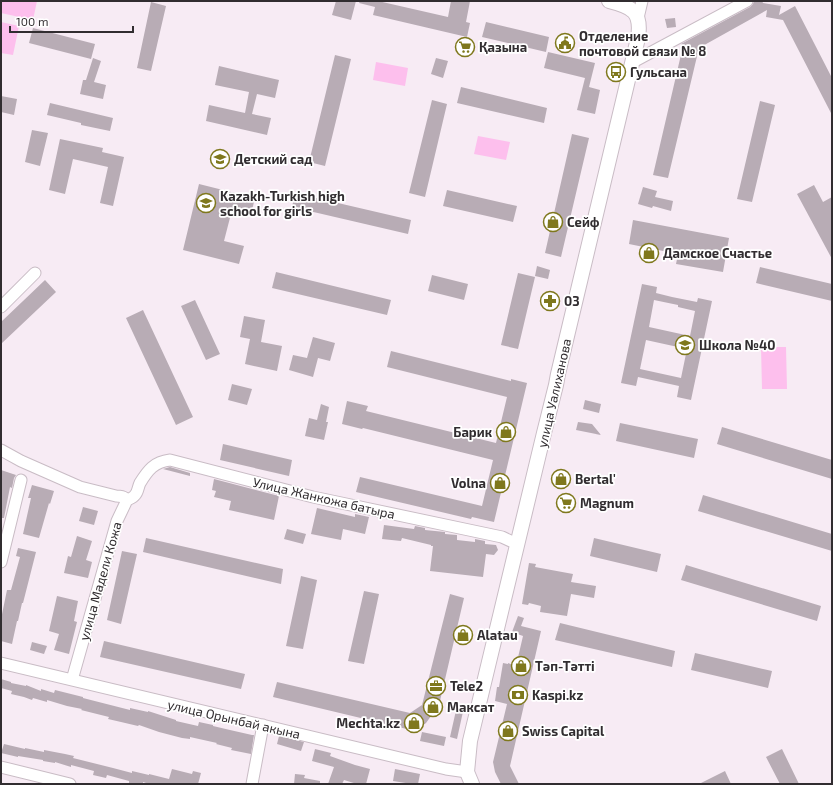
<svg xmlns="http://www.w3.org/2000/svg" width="833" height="785" font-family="'Exo 2',sans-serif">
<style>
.green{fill:#fdbfed}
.building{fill:#b8acb5;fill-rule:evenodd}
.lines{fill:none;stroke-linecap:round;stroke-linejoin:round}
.minor-casing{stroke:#c9bcc5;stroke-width:13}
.major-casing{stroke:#c9bcc5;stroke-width:16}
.minor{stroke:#fff;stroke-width:11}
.major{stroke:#fff;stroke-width:14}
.labels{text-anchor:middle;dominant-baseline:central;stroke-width:3.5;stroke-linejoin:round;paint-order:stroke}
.poi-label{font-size:13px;font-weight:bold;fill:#312d30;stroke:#fff;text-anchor:start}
.street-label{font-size:13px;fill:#312d30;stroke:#fff}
</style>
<rect width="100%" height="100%" fill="#f7ebf4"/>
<!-- green -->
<path class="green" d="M1,1h36l-4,19 -32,-7z
M1,22l18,4 -6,29 -12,-2z
M376,62l32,6 -3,18 -32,-6z
M478,136l32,6 -4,18 -32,-6z
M761,347h25l1,42h-25z"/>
<!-- building -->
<path class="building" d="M336,1h20l-5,19 -19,-5z
M360,1h18l70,16 3,-16h19l-4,21 4,1 -3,14 -94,-22 2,-8 -16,-4z
M754,1h8l1,2 18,3 -2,9 16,-9 37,72v37l-49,-95 -17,-3 1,-7 -68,38 -31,130 -15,-3 30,-129 -2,-2 69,-37 3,-3z
M151,2l15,4 -15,65 -14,-3z
M675,18l1,9 -9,1 -2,-9z
M486,22l63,15 -3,15 -64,-15z
M33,28l62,16 -4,15 -62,-16z
M548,52l47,11 -6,24 11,3 -5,24 -18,-4 8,-32 -41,-10z
M335,55l16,4 -26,107 -16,-4z
M93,58l8,3 -7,21 12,3 -3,14 -23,-5 3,-14h3z
M436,58l12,3 -5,17 -12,-4z
M219,66l60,14 -4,18 -18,-4 -5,20 19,4 -4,17 -61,-14 3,-16 36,8 4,-21 -34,-7z
M461,87l86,21 -3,15 -87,-20z
M1,96l16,3 -3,16 -13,-3z
M432,100l15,4 -22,93 -16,-4z
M760,101l15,4 -23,97 -15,-3z
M50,103l63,15 -3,13 -29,-6v-2l-34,-8z
M32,130l16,3 -8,33 -15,-4z
M572,134l17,4 -28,119 -16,-4z
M60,139l43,9 -1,4 22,5 -11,49 -13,-3 8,-36 -35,-8 -8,35 -16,-4z
M199,184l56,14 -4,16 -19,-4 -8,31 20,5 -5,18 -56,-14z
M814,185l9,17 9,-5v62l-35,-65z
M643,187l14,4 -2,6 18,4 -2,10 -18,-5 -1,2 -14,-4z
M447,190l70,16 -4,16 -70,-16z
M295,193l116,27 -3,14 -116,-27z
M633,220l96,18 -6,34 -47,-8 2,-10 -49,-10z
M537,266l13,4 -2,9 -13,-3z
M760,267l72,17v17l-76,-18z
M276,272l115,28 -4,15 -115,-27z
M518,273l17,4 -17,72 -17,-4z
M432,275l36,9 -4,16 -36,-9z
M45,280l11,12 -55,52v-22z
M642,284l15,3 -1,6 16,4 25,5 1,-4 14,3 -21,99 -14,-3 2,-11 -41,-9 -2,9 -15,-3zM654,300l24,5v2l17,4 -5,25 -41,-9zM646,340l41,9 -6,29 -41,-9z
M195,300l25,54 -14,6 -25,-54z
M143,310l50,107 -17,8 -50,-107z
M244,316l21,4 -4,22 21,4 -5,25 -32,-7 5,-25 -10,-2z
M313,337l22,6 -5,18 -12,-3 -5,19 -24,-7 4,-15 14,3z
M391,351l120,30v-2l16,4 -33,139 -22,-5 -1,2 -115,-27 4,-15 122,29 11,-46 -130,-32 -1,1 -20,-5 5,-23 21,5 -2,5 130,32 11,-46 -120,-30z
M232,384l20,5 -5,16 -19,-5z
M585,400l16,4 -2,9 -16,-4z
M321,404l8,3 -3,15h2l-4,18 -19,-4 4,-18 8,2z
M578,422l14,2 9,11 -25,-5z
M620,423l78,16 -4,19 -78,-17z
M722,427l110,33v19l-115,-35z
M223,444l69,16 -3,16 -69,-16z
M170,467l20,6v3l-27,-7z
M1,470l15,5 -2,3 -2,10 -2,-1 -6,31h-3z
M214,479l65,17 -5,24 -45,-10 2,-9 -17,-4 2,-6 -4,-1z
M32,485l22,6 -4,13 -1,-1 -10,35 -16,-4 8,-36h-3z
M703,495l129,39v17l-134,-40z
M83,507l15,4 -4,14 -15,-4z
M317,508l38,9v-3l14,3 -4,17 -22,-5 -2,11 -30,-6z
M384,525l30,4 1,-3 10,2v2l20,2v2l12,1v5l18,2v-3l10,2v3l11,1 2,5 -4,5 -8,-1 -3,23 -53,-6 3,-25h-2v-1l-29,-7 -1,3 -19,-2z
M287,529l19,5 -3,10 -19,-5z
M77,536l15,5 -6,19 6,2 -4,16 -24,-5 4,-17 3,1z
M146,538l137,31 -2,15 -138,-32z
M594,538l67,16 -4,18 -67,-16z
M18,548l18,4 -13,51h-1l-4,18h-1l-5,23 -11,-3v-22l6,-29h4l9,-33 -4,-1z
M122,551l15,3 -16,70 -14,-4z
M529,563l7,1 -1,3 38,7 -2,8 25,4 -2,12 -23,-4 -4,22 -27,-4 1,-6 -12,-3 -1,2 -6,-1z
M686,565l135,41 -4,15 -136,-41z
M301,576l16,4 -14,69 -17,-3z
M364,591l15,3 -15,70 -16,-3z
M450,594l14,4 -25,107 -13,18 -11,8 -142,-34 4,-15 133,31 12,-8z
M57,596l21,5 -4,20 3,1 -8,32 -15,-4 5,-16 -10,-3z
M518,616l6,2 -3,8 20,5 -31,135 9,18h-18l-6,-12 -2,-10 14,-58 -12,-3 2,-14h2l4,-24 5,1v-1l8,3 7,-30 -11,-4z
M560,623l115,28 -3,16 -117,-27z
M104,641l141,33 -4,15 -141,-32z
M32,642l15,4 -3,8 -14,-4z
M695,653l77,18 -4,17 -77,-18z
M1,679l10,3v1l15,3v-1l15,6v-2l13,4 1,-3 28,7v1l47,12v-2l18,4v-1l28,9v1l22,5 1,-4 14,3v1l17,4 22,5h2l-3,19 -20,-4 1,-2 -16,-4 1,-1 -27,-6v2l-8,-1 -23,-6 -20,-7 -1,1 -17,-4 -13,-3 1,-2 -28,-7 1,-1 -15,-3 -20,-6v2l-14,-4 -1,2 -8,-3 -13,-3 1,-3 -11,-3z
M457,706l7,1 -7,32 -7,-2z
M422,732l24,5 -2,9 -24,-5z
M279,736l25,6 -3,9 -24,-7z
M4,744l21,5v-1l19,4v-2l21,4 9,2 -1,2 40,10 19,5v-2l17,4v-1l20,5 3,-10 20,5 1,-3 8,2 -3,11h-49l-6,-2v2h-8l-6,-1v-2l-22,-6 -1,3 -13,-3 1,-4 -23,-6v2l-16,-5v1l-12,-2v-1l-25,-4v1l-17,-4z
M315,749l16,4 -1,3 25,9 15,4 -4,15h-9l-13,-4 -2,4h-14l6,-17 -22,-6z
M782,749l17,35h-19l-14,-27z
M395,769l25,5 -2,10h-6l-19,-3z
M725,771l6,13h-32z
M295,774l10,1 -1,3 16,3v3h-26z"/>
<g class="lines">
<!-- minor casing -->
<g class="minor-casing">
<path id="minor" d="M638,18l4,-17
M633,62l114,-61
M1,307l34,-34
M1,450l20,11 59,26 36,9c4,0 8,0 11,4l-10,21 -45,159
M127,500c2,-1 6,-2 8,-5 3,-3 3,-8 5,-12 8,-13 14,-21 30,-23l143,37 189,40 15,7
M1,562l20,-82
M1,663l445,106 21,3
M1,767l69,17
M252,784l11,-59"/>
</g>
<!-- major casing -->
<g class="major-casing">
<path id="major" d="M472,784l-5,-12 3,-31 74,-308 12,-48 2,-11 80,-336c4,-26 -5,-31 -29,-37"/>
</g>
<!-- minor -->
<use href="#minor" class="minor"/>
<!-- major -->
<use href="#major" class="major"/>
</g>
<!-- icons -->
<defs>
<g id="civic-ring" transform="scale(1)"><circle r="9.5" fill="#fff" stroke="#7f781d" stroke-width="1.5"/><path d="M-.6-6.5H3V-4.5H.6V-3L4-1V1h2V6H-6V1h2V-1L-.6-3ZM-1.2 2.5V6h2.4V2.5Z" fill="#7f781d"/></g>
<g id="supermarket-ring" transform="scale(1)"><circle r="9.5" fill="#fff" stroke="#7f781d" stroke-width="1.5"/><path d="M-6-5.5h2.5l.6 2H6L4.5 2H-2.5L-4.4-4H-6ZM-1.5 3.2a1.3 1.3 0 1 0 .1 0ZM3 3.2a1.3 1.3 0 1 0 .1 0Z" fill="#7f781d"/></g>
<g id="bus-ring" transform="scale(1)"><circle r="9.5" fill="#fff" stroke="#7f781d" stroke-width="1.5"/><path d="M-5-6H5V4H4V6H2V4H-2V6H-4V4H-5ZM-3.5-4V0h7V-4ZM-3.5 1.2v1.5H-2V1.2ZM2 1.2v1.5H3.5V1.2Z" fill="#7f781d"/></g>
<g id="school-ring" transform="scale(1)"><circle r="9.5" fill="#fff" stroke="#7f781d" stroke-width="1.5"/><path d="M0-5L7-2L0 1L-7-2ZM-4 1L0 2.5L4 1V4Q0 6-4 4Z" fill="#7f781d"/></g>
<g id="shop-ring" transform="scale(1)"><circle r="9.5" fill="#fff" stroke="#7f781d" stroke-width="1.5"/><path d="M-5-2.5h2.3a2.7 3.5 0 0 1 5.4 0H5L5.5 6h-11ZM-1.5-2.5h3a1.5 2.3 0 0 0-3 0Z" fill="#7f781d"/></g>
<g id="pharmacy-ring" transform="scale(1)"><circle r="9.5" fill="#fff" stroke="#7f781d" stroke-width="1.5"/><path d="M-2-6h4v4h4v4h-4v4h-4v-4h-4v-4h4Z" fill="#7f781d"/></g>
<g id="office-ring" transform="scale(1)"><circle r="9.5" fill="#fff" stroke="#7f781d" stroke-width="1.5"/><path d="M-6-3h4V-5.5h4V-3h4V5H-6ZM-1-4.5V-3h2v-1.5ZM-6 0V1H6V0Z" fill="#7f781d"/></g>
<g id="bank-ring" transform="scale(1)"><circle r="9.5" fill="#fff" stroke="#7f781d" stroke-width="1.5"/><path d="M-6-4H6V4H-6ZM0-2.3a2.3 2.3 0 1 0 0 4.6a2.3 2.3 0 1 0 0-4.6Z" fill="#7f781d"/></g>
</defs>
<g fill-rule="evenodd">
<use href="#civic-ring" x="565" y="43"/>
<use href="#supermarket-ring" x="465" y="47"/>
<use href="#bus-ring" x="616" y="72"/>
<use href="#school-ring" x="220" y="159"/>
<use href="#school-ring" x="206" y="203"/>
<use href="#shop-ring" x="553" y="222"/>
<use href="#shop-ring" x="649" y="253"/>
<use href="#pharmacy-ring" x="550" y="301"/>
<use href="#school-ring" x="685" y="345"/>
<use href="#shop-ring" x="506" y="432"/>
<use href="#shop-ring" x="561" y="479"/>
<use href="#shop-ring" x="500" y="483"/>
<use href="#supermarket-ring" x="566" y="503"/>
<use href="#shop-ring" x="463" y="635"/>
<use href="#shop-ring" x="521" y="666"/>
<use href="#office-ring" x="436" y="686"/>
<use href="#bank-ring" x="518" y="695"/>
<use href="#shop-ring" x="433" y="707"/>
<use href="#shop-ring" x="414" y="723"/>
<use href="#shop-ring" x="508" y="731"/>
</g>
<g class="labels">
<!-- poi labels -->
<g class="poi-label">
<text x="579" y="36">Отделение<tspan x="579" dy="15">почтовой связи № 8</tspan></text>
<text x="479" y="47">Қазына</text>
<text x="630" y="72">Гульсана</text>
<text x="234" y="159">Детский сад</text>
<text x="220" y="196">Kazakh-Turkish high<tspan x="220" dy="15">school for girls</tspan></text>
<text x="567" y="222">Сейф</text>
<text x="663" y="253">Дамское Счастье</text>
<text x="564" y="301">03</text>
<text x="699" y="345">Школа №40</text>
<text x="492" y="432" text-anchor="end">Барик</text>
<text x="575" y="479">Bertal'</text>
<text x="486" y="483" text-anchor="end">Volna</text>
<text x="580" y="503">Magnum</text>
<text x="477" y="635">Alatau</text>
<text x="535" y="666">Тәп-Тәтті</text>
<text x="450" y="686">Tele2</text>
<text x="532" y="695">Kaspi.kz</text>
<text x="447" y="707">Максат</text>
<text x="400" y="723" text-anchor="end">Mechta.kz</text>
<text x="522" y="731">Swiss Capital</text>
</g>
<!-- street labels -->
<g class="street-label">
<text transform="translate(554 393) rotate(-77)">улица Уалиханова</text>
<text transform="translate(324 498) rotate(13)">Улица Жанкожа батыра</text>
<text transform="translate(100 581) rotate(-74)">улица Мадели Кожа</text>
<text transform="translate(234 719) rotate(13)">улица Орынбай акына</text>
</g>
</g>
<!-- border -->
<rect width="833" height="785" fill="none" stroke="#312d30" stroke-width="4"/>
<!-- scale -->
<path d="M10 26v6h123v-6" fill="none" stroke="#312d30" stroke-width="2"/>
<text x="16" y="26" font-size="12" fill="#312d30" stroke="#ffffff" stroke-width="3" paint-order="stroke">100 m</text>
</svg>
